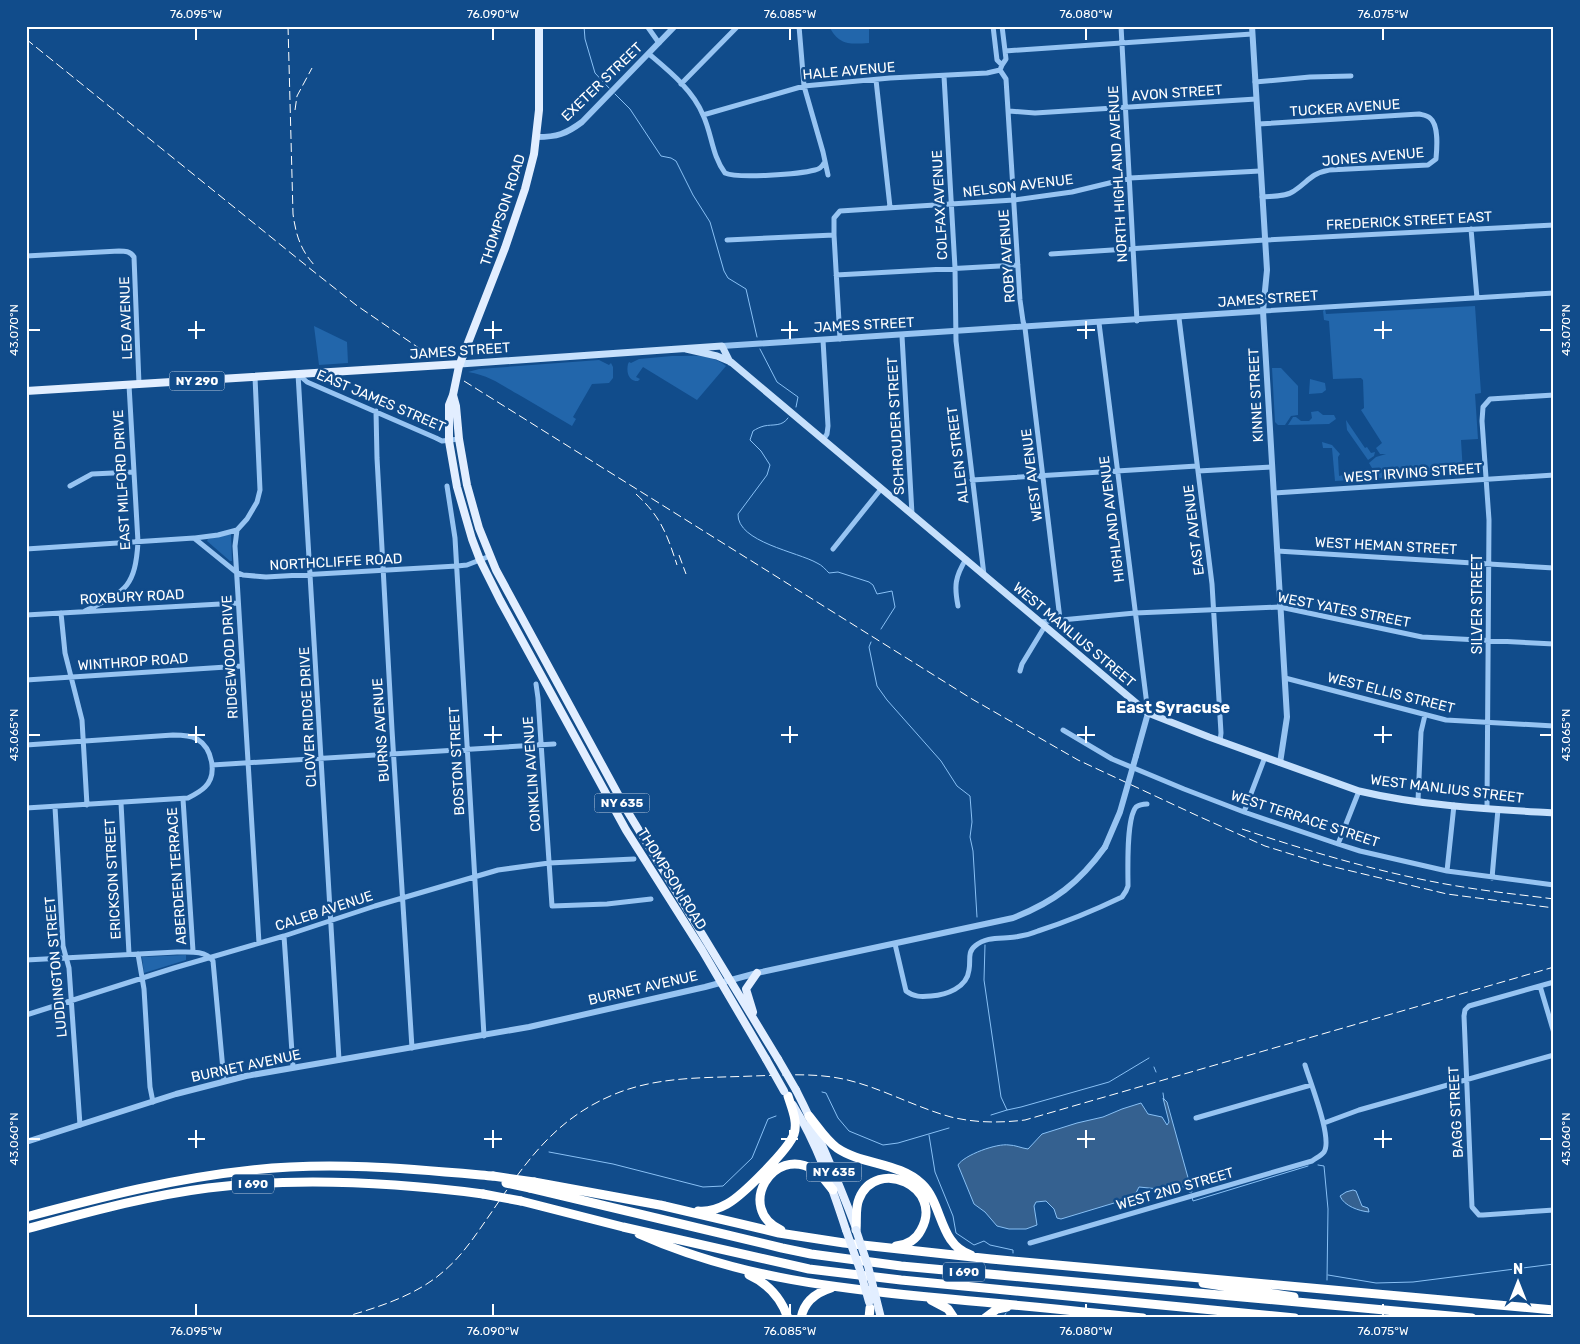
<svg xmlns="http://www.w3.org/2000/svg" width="1580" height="1344" font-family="Rubik,sans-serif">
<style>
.green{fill:#2266ab}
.water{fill:#356190;stroke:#88c0f5}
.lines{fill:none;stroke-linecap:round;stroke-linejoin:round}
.stream{stroke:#88c0f5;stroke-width:1}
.minor{stroke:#97c4f2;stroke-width:5}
.tertiary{stroke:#97c4f2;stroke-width:6}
.secondary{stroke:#c6e0fc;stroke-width:7}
.primary{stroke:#e2eeff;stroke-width:8}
.motorway{stroke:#fff;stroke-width:9}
.rail{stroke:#fff;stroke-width:1;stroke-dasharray:9 4;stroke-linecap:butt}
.tertiary-bridge{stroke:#97c4f2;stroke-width:6}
.primary-bridge{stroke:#e2eeff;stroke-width:8}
.motorway-bridge{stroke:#fff;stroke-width:9}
.ticks{fill:none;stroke:#fff;stroke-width:2}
.labels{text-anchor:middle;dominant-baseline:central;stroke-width:5;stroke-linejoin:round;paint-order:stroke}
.shield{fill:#114c8b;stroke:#b8c9dc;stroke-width:1}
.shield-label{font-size:12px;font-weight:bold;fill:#fff}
.street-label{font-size:14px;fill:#fff;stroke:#114c8b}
.quarter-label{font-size:16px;font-weight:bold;fill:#fff;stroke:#114c8b}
.neatline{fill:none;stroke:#fff;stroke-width:2}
.ticks-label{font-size:12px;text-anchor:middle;fill:#fff}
</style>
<rect width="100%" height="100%" fill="#114c8b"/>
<!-- green -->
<path class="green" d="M829,26h40v17c-19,1 -30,3 -40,-17z
M1475,306l6,87 -6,1 3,45 -17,1 2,33 -85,5 -9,-15 7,-6 10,-3h-6l-4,-6 6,-5 -21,-33 3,-2 -1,-28 -2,-2 -28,1 -4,-58 -5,-1 -1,-9 2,-2 1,5z
M314,326l33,16 1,21 -29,2z
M672,356c19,0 39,-3 54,10l-29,34 -54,-33 -7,10 4,2 -2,2c-9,0 -12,-8 -10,-17l1,-2 2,1 8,-4z
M599,360l10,5 2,-2 2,4v11l-4,5 -17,1 -19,33 3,2 -4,7c-17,-10 -34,-20 -51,-30 -20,-11 -30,-20 -53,-24l11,-3z
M1272,368h9l17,18v29l-7,1 -6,9h-7l-3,-3z
M1310,379l15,4 1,7 -4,3 -13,1z
M1318,411l5,4h11l2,4 -7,5 -41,1 5,-8h3l5,4h8l3,-3 -1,-6z
M1346,420l19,28 2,-1 4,6 4,-1 -1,4 -6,4 -21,-30z
M1322,442l10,3 8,9 -2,3 1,19 4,-1 1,4 19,-1 1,-4h2l2,5 -33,2 -3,-33h-9z
M231,534l1,27h-2l-23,-20 1,-2z
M186,955v5l-42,13 -2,-16z"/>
<!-- water -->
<path class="water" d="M1163,1098l4,4 25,90h-3l-6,-5 -8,-1 -16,3 -20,-2 -5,10 -73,22 -4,-1 -3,-9 -8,-8 -10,1 -2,4 3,19 -11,4h-17l-12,-3 -12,-14 -11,-8 -16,-39c6,-10 39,-22 51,-20 6,0 12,3 19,4l14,-15 35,-11 26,-6 19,-8 19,-6 7,11 14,3 5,8 2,-3z
M1353,1190l3,1 6,15 6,2 1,4c-10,-1 -25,-6 -29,-16l6,-4z"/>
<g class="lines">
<!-- stream -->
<path class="stream" d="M584,26l1,13 10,34 14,15
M615,94l15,15 31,47 10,2 5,3 17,34 17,27 14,49 4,7 18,11 11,48
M760,349l17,33 21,15 -2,10
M788,418c-6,9 -15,6 -24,8 -4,1 -8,3 -11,5l-3,9 11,11 9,14 -3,10 -29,39c-1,28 60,38 79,49 5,2 9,7 12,10l9,-1 31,10 4,3 4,9 15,-3 3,16 -14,22
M871,642l-2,5 8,39 10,14 54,61 16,25 13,10 2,26 -2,15 3,14 4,66
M985,945l-1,35 17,117 6,13 14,-3 88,-25 40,-24
M1154,1067l2,5
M822,1092l4,1 12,25 11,13 34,14 15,-2 51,-15
M1163,1093l1,7
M991,1115l16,-5
M929,1135l6,37 18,44 3,17 18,12 10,-4 6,4 23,5v3
M549,1152l64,12 90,23 20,-1 29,-28 16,-39 8,-3
M1318,1165l6,1 4,43 -1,71
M1192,1197l1,4 115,-35
M1328,1275l48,8 37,-1 141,-18
M1003,1318l3,-5"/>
<!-- minor -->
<path class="minor" d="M647,26l12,17
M799,26l5,60 19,66 5,23
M993,26l4,34 5,5 -2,5 6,9 14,221 3,21 2,7 35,291
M1002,26l4,33 -4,6
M1121,26l16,295
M1005,51l247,-17
M649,54c20,17 44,36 54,61 9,19 9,41 22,58 13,6 75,1 90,-3 5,-1 7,-3 9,-7
M944,76l11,192 1,73 28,234
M876,80l14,127
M1255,82l55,-5 41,-1
M681,84l57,-58
M1009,111l26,2 221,-14
M703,115l101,-29 86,-8 97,-5 13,-3
M1258,124l161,-10c4,1 8,1 11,4 9,7 7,30 6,41l-8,6 -99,5c-19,4 -20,11 -35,21 -8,6 -22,5 -32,6
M1471,229l6,69
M727,240l107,-5
M1051,254l214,-14 289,-15
M26,256l93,-5c6,0 11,0 15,6l5,127
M836,275l182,-10
M1263,311l291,-18
M1179,318l33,266 9,149 -1,8
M1099,323l49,390
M902,336l10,178
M840,339l-6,-104v-17l6,-7 174,-11 58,-8 58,-14 130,-7
M823,340l5,86 -1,8 -4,6
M298,374l41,686
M298,374l9,8 129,56 6,3 17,-2
M255,377l5,113 -3,12 -10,17 -10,11 -2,16 24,397
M376,411l1,47 15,272 20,318
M1198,471l74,-4
M972,480l225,-14
M70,486l22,-12 42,-2
M447,486l8,52 29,498
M1274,493l280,-18
M195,538l23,-3 19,-5
M26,549l168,-11 42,34 7,3 23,2 191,-11 10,-1 23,-9
M833,549l48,-60
M1277,551l277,17
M958,606c-4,-20 -3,-29 8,-47
M85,611c40,-20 50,-22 53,-69l-9,-157
M61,613l4,40 17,67 5,85
M26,615l212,-12
M1040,622l95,-9 145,-6 142,30 132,7
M1020,671l2,-7 23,-38
M1285,678l161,42 108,6
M26,680l216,-14
M536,684l2,14 14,208 55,-2 44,-5
M1063,730l49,29 72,30 60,23 94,32 22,7 87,20 107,14
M26,745l147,-10c8,0 17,0 24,4 15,9 21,35 8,48 -5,5 -11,8 -17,11l-162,10
M212,765l342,-21
M183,799l10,152
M1418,801l3,-69 4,-17
M121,803l8,151
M55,807l8,139 6,22 11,157
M1487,808l2,-288 -7,-99 1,-14 7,-8 64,-4
M1244,812l21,-55
M1338,844l21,-53
M1447,871l7,-66
M1492,878l6,-69
M284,936l9,131
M895,944l11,47c8,6 15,6 25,5 15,-1 36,-8 38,-26 2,-9 -2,-18 6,-24 12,-10 26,-7 40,-9 8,-1 16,-3 23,-6 28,-9 57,-21 84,-34l4,-6 2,-5c0,-17 -2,-67 8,-79 4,-3 7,-3 11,-3
M138,954l6,35 6,98 3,15
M26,960l151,-8c12,0 28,-2 36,9l11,120
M1554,982l-85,24 -4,4 -1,6 8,191 7,8h4l71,-5
M1540,986l14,47
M26,1015l148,-47 110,-32 91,-30 123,-36 51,-7 85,-4
M1196,1118l115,-33
M1324,1123l35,-13 195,-55
M1030,1243l282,-82c4,-3 9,-5 12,-9 9,-13 -14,-70 -19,-87"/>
<!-- tertiary -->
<path class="tertiary" d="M1252,26l15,244 -4,41 24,406 -7,46
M537,137c20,0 29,-3 45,-15l93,-96
M722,346l541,-35
M1136,756l12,-43
M26,1142l150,-48 70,-18 283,-49 176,-40 52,-14 256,-55c41,-16 66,-35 92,-71"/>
<!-- secondary -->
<path class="secondary" d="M686,349l31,7 14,6 417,351 61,24 150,54c63,15 130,18 195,22
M460,364l262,-18 8,16"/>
<!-- primary -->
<path class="primary" d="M539,26v84l-5,44 -9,35 -20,59 -46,118 -6,29 -4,10v36l8,46 15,52 8,21 20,40 126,230 76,120 64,109
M26,391l434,-27
M453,395l3,11 3,33 8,46 12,43 17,42 130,239 152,250
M753,1012l-7,-23 11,-16
M796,1090c23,45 42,91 60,138
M793,1105c24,39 39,82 53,125"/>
<!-- motorway -->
<path class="motorway" d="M809,1116c9,11 16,23 28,32 25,17 62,14 85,36 21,20 17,61 49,71
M534,1182l131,24
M530,1188l252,60 29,6 90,12 571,52
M521,1201l102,26 186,42 92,11 394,38
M660,1205l119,28 65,10 147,16 563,51
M698,1211c10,1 20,-2 29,-7 15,-8 62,-55 67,-70 4,-12 -2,-25 -6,-38
M26,1217c75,-20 149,-39 226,-47 80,-9 161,-1 241,6
M26,1229c60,-16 120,-33 182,-41 92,-11 183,-6 275,6
M781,1230c-46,-21 -8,-86 33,-60 8,5 13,13 19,20
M856,1230c1,-10 -1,-22 3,-31 17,-43 86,-12 62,31 -5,10 -14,15 -25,16
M639,1234c101,45 203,55 311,65 65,6 129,12 193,19
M749,1275c20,9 32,23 39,43
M1203,1283l91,14
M931,1300l17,9 6,9
M801,1318c3,-16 14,-25 30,-30
M869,1318l1,-10
M985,1318l12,-9 10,-2"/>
<!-- rail -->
<path class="rail" d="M288,26l5,188c3,22 8,37 23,53
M26,39l287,232 43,34 76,52
M295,110l2,-14 15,-28
M464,381l508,318 106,61 120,56 67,30 61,19 121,29 107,14
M636,494c25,23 31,40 41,71
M679,555l7,19
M1242,829c72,24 146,46 221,58 30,5 60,8 91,12
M341,1318c35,-10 75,-22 103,-47 19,-16 33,-38 47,-58 36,-53 66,-97 129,-121 43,-16 88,-14 133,-16 33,-1 69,-4 102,6 32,9 63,26 96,35 25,6 49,6 74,3l529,-153"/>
<!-- tertiary-bridge -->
<path class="tertiary-bridge" d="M1105,847l15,-35 16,-56"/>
<!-- primary-bridge -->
<path class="primary-bridge" d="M766,1059l18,32
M778,1059l18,31
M846,1230l14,40 9,32
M856,1230l12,36 13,52"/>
<!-- motorway-bridge -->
<path class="motorway-bridge" d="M493,1176l41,6
M506,1183l24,5
M483,1194l38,7"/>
</g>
<!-- ticks -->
<path class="ticks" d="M196,28v12M493,28v12M790,28v12M1086,28v12M1383,28v12M196,321v18M493,321v18M790,321v18M1086,321v18M1383,321v18M28,330h12M188,330h17M484,330h18M781,330h17M1077,330h18M1374,330h18M1540,330h12M196,726v17M493,726v17M790,726v17M1086,726v17M1383,726v17M28,735h12M188,735h17M484,735h18M781,735h17M1077,735h18M1374,735h18M1540,735h12M196,1130v18M493,1130v18M790,1130v18M1086,1130v18M1383,1130v18M28,1139h12M188,1139h17M484,1139h18M781,1139h17M1077,1139h18M1374,1139h18M1540,1139h12M196,1304v12M493,1304v12M790,1304v12M1086,1304v12M1383,1304v12"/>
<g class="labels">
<!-- shield labels -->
<g class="shield">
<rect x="169.5" y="371.5" width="55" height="19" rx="4"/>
<rect x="594.5" y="793.5" width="55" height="19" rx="4"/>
<rect x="806.5" y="1162.5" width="55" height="19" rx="4"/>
<rect x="232" y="1174.5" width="42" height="19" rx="4"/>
<rect x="943" y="1262.5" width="42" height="19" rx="4"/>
</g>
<g class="shield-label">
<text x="197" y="381">NY 290</text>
<text x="622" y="803">NY 635</text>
<text x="834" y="1172">NY 635</text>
<text x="253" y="1184">I 690</text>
<text x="964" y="1272">I 690</text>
</g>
<!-- street labels -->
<g class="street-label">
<text transform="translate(849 71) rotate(-5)">HALE AVENUE</text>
<text transform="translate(602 82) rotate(-44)">EXETER STREET</text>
<text transform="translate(1177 93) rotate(-4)">AVON STREET</text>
<text transform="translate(1345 108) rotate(-4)">TUCKER AVENUE</text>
<text transform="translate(1373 157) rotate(-5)">JONES AVENUE</text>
<text transform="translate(1118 174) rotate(-93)">NORTH HIGHLAND AVENUE</text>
<text transform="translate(1018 186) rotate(-7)">NELSON AVENUE</text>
<text transform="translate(940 205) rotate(-93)">COLFAX AVENUE</text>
<text transform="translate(503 210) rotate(-72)">THOMPSON ROAD</text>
<text transform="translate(1409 221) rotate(-3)">FREDERICK STREET EAST</text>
<text transform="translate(1007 256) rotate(-94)">ROBY AVENUE</text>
<text transform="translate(1268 299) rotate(-4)">JAMES STREET</text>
<text transform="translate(126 318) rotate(-92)">LEO AVENUE</text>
<text transform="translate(864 325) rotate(-3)">JAMES STREET</text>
<text transform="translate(460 351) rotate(-4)">JAMES STREET</text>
<text transform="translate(1256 395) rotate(-93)">KINNE STREET</text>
<text transform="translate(381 401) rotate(23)">EAST JAMES STREET</text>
<text transform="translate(896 426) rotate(-93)">SCHROUDER STREET</text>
<text transform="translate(958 455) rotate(-97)">ALLEN STREET</text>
<text transform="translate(1413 473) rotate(-4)">WEST IRVING STREET</text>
<text transform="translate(1032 475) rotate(-97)">WEST AVENUE</text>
<text transform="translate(122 480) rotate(-93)">EAST MILFORD DRIVE</text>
<text transform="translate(1112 519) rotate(-97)">HIGHLAND AVENUE</text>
<text transform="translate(1194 530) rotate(-97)">EAST AVENUE</text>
<text transform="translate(1386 546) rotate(3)">WEST HEMAN STREET</text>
<text transform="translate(336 562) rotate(-3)">NORTHCLIFFE ROAD</text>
<text transform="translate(132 597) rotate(-3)">ROXBURY ROAD</text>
<text transform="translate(1477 604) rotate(-90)">SILVER STREET</text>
<text transform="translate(1344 610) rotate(11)">WEST YATES STREET</text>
<text transform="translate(1074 635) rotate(40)">WEST MANLIUS STREET</text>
<text transform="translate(230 657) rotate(-93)">RIDGEWOOD DRIVE</text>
<text transform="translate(133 662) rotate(-4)">WINTHROP ROAD</text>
<text transform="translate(1391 693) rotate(14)">WEST ELLIS STREET</text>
<text transform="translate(308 717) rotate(-93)">CLOVER RIDGE DRIVE</text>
<text transform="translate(381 730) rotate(-94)">BURNS AVENUE</text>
<text transform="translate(457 761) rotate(-93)">BOSTON STREET</text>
<text transform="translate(532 774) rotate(-94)">CONKLIN AVENUE</text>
<text transform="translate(1447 789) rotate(7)">WEST MANLIUS STREET</text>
<text transform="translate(1305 819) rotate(18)">WEST TERRACE STREET</text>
<text transform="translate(177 876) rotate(-94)">ABERDEEN TERRACE</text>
<text transform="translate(113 879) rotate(-93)">ERICKSON STREET</text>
<text transform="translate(672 879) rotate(58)">THOMPSON ROAD</text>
<text transform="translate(324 911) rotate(-18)">CALEB AVENUE</text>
<text transform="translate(56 967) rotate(-95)">LUDDINGTON STREET</text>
<text transform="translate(643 988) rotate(-13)">BURNET AVENUE</text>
<text transform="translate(246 1066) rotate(-12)">BURNET AVENUE</text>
<text transform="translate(1456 1112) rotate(-93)">BAGG STREET</text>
<text transform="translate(1175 1189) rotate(-16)">WEST 2ND STREET</text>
</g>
<!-- quarter labels -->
<g class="quarter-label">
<text x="1173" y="707">East Syracuse</text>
</g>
</g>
<!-- border -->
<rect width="1580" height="1344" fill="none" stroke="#114c8b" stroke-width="55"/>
<!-- north arrow -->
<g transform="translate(1518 1282)" stroke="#114c8b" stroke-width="4" paint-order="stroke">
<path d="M0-4L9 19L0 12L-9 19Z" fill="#ffffff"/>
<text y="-8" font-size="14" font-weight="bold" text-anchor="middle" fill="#ffffff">N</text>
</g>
<rect x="28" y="28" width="1524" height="1288" class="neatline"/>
<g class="ticks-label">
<text x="196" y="18">76.095°W</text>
<text x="493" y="18">76.090°W</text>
<text x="790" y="18">76.085°W</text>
<text x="1086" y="18">76.080°W</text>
<text x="1383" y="18">76.075°W</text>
<text transform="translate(14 330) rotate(-90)" y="4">43.070°N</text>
<text transform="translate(1566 330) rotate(-90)" y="4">43.070°N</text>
<text transform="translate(14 735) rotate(-90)" y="4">43.065°N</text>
<text transform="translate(1566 735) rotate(-90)" y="4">43.065°N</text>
<text transform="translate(14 1139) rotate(-90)" y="4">43.060°N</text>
<text transform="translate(1566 1139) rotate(-90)" y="4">43.060°N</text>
<text x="196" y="1335">76.095°W</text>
<text x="493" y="1335">76.090°W</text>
<text x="790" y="1335">76.085°W</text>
<text x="1086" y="1335">76.080°W</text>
<text x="1383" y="1335">76.075°W</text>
</g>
</svg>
